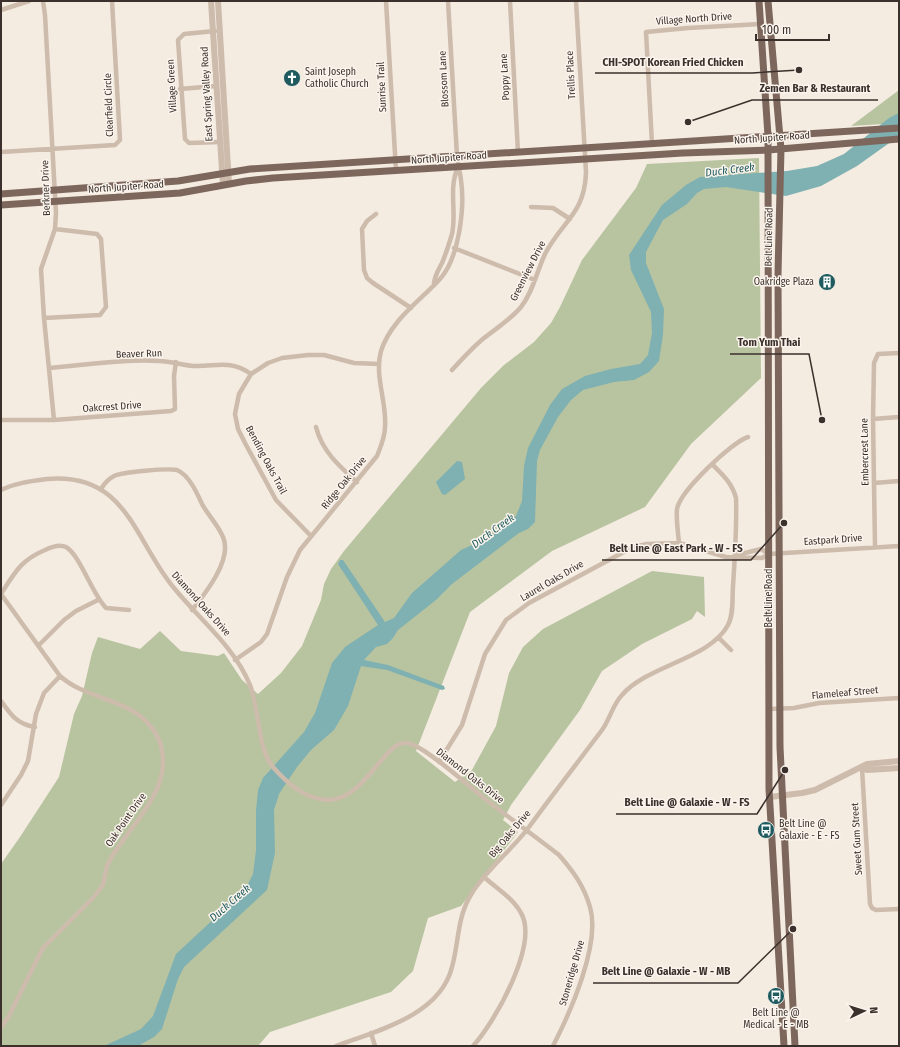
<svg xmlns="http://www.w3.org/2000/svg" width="900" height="1047" font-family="'Fira Sans Condensed',sans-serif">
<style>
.green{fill:#b8c4a0}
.water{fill:#7fb0b2}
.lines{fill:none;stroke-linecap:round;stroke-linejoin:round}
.minor{stroke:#cdbbac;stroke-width:4.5}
.tertiary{stroke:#cdbbac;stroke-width:6}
.primary{stroke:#7d675c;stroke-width:7}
.labels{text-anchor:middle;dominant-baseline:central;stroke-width:3;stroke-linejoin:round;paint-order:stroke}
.street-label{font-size:10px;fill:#3b302b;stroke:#fbf5ee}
.poi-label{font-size:10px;fill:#3b302b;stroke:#fbf5ee;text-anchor:start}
.water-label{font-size:11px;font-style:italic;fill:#1f5a5e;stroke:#fbf5ee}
.leader{fill:none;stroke:#3b302b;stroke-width:1.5}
.callout-dot{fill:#3b302b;stroke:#fbf5ee;stroke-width:1.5}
.callout-label{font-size:11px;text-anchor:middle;font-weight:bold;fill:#3b302b;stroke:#fbf5ee;stroke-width:3;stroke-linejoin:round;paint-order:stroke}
</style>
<rect width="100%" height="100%" fill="#f4ebe1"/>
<!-- green -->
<path class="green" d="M899,90v33l-48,3z
M759,158l2,220 -70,66 -46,63 -93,44 -82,61 -54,139 39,31 17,-12 24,-44 13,-53 14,-26 20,-18 109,-58 52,6 1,40 -8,-6 -5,8 -50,25 -40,27 -22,39 -69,95 -8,15 15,12 -57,74 -33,12 -15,53 -22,21 -121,40 -12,14h-257v-182l19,-27 39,-60 15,-63 8,-18 10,-43 6,-16 42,12 20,-18 21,20 37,5 6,-3 18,27 16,14 23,-21 21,-27 19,-46 3,-16 7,-15 13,-18 137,-163 23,-23 30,-23 17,-19 9,-16 22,-47 54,-72 11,-24z"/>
<!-- water -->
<path class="water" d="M899,113v23l-42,30 -36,20 -35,10 -60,-9 -22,2 -7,4 -10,11 -24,16 -17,32v11l18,46 -1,26 -4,26 -10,11 -15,8 -20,2 -31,8 -12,10 -13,17 -18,33 -3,11 -2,61 -7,7 -9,4 -67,51 -16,16 -38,30 -5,8 -6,6 -11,3 -12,13 24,5 56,21 1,3 -3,1 -55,-20 -26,-4 -13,40 -14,24 -23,20 -14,17 -18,27 -5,16 1,43 -8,37 -83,77 -6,12 -16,50 -8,8 -16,9h-34l37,-17 12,-13 23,-62 69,-64 8,-16 3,-24v-39l2,-21 5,-12 41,-46 11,-19 17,-50 13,-16 33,-22 -40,-61 2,-4h3l42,62 9,-4 18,-25 49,-43 31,-14 24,-20 6,-15 2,-35 4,-18 22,-43 12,-16 23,-13 26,-7 29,-5 8,-9 4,-22 -1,-21 -20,-42 -2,-15 33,-50 24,-20 14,-8 87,-6 30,-5 27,-12 45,-36z
M457,461l5,1 3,17 -20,16 -3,-1 -6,-12z"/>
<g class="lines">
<!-- minor -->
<path class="minor" d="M43,1l2,14 11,198 -1,16 -14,40 3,49 10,102
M386,1l10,170
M510,1l8,152
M1,10l28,-9
M215,31l-31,3 -6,6 7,99 4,4 31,-1
M180,89l36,-3
M652,144l-6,-112 42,-4 73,-4
M1,152l114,-7 5,-5 -8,-139
M531,207l22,1 17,11
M376,214l-9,7 -5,8 2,41 3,8 6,5 38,25
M454,248l81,32
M434,283c1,-8 4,-12 8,-20 4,-9 7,-19 10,-29 5,-23 -4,-45 6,-67
M44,318l56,-3 6,-8 -5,-68 -4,-5 -42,-5
M49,368c37,-3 74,-9 110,-7 12,0 22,4 34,5 24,1 36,-7 58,8
M452,370c10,-11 20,-22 32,-32 13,-10 27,-19 37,-31 12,-15 16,-36 24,-53 17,-33 40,-40 41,-82l-10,-171
M873,419l26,-2
M1,420h53l117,-9 4,-2 -1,-33 2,-14
M316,427c6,24 23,39 41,55
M874,483l25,-2
M101,489c3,-5 7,-10 13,-13 8,-4 54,-8 63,-6 12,5 20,23 25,34 6,11 16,21 21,33 10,22 -18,57 -31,73
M1,490c14,-7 31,-9 46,-11 80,-7 87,61 127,109 26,32 60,58 76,97 9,23 8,64 22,81 15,17 32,33 56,34 37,1 57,-62 80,-57 18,4 64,46 81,59 23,18 47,35 70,53 14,16 25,31 31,52 11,37 -20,106 -37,139
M311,536l-35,-36 -31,-57 -7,-14 -3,-15 4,-20 12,-20 17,-11 14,-5 26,-3h16l30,8 25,1
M679,543c-1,-11 -3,-24 -2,-34 3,-18 55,-67 71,-72
M875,546l-2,-127 1,-56 4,-9 21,-1
M737,555l24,-6 8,5
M1,594l59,82c19,17 43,20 65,31 15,7 27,17 34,33 18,46 -27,83 -48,118l-4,8 -4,19 -10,13 -50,50 -34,68 -8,11
M1,594c14,-22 20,-34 44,-44 6,-3 15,-6 21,-3 14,8 26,47 40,61l23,2
M719,638l12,12
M39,645l25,-25 12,-9 22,-11
M235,660l26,-18 6,-8 20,-57 13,-27 77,-94c4,-10 8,-19 8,-29 2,-26 -11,-51 -4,-76 10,-31 38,-49 59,-72 19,-21 25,-71 21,-99 -1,-8 -3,-16 -4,-24l-9,-155
M1,701c10,14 16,23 34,26
M769,709l25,-1 25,-5 80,-5
M439,762l23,-37 23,-71 21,-34 23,-17 104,-56 14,-3 32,-1 47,14 36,1 7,-4 130,-8
M862,768l8,136 2,4 4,2 23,-1
M1,805l20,-30 7,-14 8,-47 8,-21 16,-17
M371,1033l4,13
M336,1046c40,-15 104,-30 116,-79 7,-25 5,-51 20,-74 16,-25 40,-43 57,-66 24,-33 49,-65 73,-97 8,-11 11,-26 20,-35 26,-30 88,-36 106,-70 6,-11 4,-27 5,-39 2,-30 4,-59 3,-88 -4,-15 -13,-23 -23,-33
M473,1046c22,-24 66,-102 48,-133 -8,-15 -25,-25 -37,-36"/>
<!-- tertiary -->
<path class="tertiary" d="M211,1l12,184
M218,1l11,183
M862,768l5,2 32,-2
M770,797l32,-4 13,-3 52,-26 32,-3"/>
<!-- primary -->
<path class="primary" d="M759,1l9,135 1,653 15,257
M768,1l13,148 -3,125 2,473 15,299
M1,194l177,-13 72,-12 649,-41
M1,205l179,-12 66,-12 27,-3 410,-25 85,-3 131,-11"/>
</g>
<!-- icons -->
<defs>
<g id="church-disc" transform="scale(0.9)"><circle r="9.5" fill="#1f5a5e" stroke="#fbf5ee"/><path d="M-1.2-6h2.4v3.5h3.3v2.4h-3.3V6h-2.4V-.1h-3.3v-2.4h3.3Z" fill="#fff"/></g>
<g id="building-disc" transform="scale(0.9)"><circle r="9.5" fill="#1f5a5e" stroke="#fbf5ee"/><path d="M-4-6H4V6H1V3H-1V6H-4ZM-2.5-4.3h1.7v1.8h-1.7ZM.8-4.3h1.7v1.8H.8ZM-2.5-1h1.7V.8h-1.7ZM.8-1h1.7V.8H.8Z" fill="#fff"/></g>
<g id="bus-disc" transform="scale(0.9)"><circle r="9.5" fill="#1f5a5e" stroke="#fbf5ee"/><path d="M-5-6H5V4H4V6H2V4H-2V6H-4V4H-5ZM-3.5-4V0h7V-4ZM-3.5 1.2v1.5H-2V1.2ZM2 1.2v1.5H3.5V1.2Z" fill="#fff"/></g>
</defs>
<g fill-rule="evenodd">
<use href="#church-disc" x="292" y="78"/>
<use href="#building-disc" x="827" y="282"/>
<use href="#bus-disc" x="766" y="830"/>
<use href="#bus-disc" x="776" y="996"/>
</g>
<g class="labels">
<!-- street labels -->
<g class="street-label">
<text transform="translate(694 19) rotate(-4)">Village North Drive</text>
<text transform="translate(571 75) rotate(-93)">Trellis Place</text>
<text transform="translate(505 77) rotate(-93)">Poppy Lane</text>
<text transform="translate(444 79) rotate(-93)">Blossom Lane</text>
<text transform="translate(172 86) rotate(-93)">Village Green</text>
<text transform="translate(382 87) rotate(-93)">Sunrise Trail</text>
<text transform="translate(207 94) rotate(-93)">East Spring Valley Road</text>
<text transform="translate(109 105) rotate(-92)">Clearfield Circle</text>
<text transform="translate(772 138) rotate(-4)">North Jupiter Road</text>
<text transform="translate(449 158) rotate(-4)">North Jupiter Road</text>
<text transform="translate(126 187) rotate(-4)">North Jupiter Road</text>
<text transform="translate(46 188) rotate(-92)">Berkner Drive</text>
<text transform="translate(769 237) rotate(-89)">Belt Line Road</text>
<text transform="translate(528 271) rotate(-63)">Greenview Drive</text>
<text transform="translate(139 354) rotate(-2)">Beaver Run</text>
<text transform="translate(112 407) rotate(-4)">Oakcrest Drive</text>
<text transform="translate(865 452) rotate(-91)">Embercrest Lane</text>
<text transform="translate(266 460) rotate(62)">Bending Oaks Trail</text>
<text transform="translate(344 483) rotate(-51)">Ridge Oak Drive</text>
<text transform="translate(833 540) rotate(-4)">Eastpark Drive</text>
<text transform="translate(552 581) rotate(-30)">Laurel Oaks Drive</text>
<text transform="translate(769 598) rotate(-90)">Belt Line Road</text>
<text transform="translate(201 604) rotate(48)">Diamond Oaks Drive</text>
<text transform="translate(845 693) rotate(-5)">Flameleaf Street</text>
<text transform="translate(470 776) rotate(38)">Diamond Oaks Drive</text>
<text transform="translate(126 820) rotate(-55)">Oak Point Drive</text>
<text transform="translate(510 834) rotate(-50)">Big Oaks Drive</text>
<text transform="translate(857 839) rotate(-93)">Sweet Gum Street</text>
<text transform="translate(572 973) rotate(-74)">Stoneridge Drive</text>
</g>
<!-- poi labels -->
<g class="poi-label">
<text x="305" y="72">Saint Joseph<tspan x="305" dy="12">Catholic Church</tspan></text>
<text x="814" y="282" text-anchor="end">Oakridge Plaza</text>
<text x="779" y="824">Belt Line @<tspan x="779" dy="12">Galaxie - E - FS</tspan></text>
<text x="776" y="1013" text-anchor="middle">Belt Line @<tspan x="776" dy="12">Medical - E - MB</tspan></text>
</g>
<!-- water labels -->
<g class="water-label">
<text transform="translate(730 170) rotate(-7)">Duck Creek</text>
<text transform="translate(493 531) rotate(-36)">Duck Creek</text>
<text transform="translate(230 903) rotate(-41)">Duck Creek</text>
</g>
</g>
<!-- callouts -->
<path class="leader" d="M799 70L752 73H595M688 122L752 100H878M822 420L809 354H730M784 523L751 560H602M785 770L757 814H616M793 929L738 983H593"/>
<g class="callout-dot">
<circle cx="799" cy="70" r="4"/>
<circle cx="688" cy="122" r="4"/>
<circle cx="822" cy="420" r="4"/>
<circle cx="784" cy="523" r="4"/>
<circle cx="785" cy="770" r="4"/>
<circle cx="793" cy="929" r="4"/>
</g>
<g class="callout-label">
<text x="673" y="66">CHI-SPOT Korean Fried Chicken</text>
<text x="815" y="92">Zemen Bar &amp; Restaurant</text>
<text x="769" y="346">Tom Yum Thai</text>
<text x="676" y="552">Belt Line @ East Park - W - FS</text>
<text x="687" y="806">Belt Line @ Galaxie - W - FS</text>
<text x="666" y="975">Belt Line @ Galaxie - W - MB</text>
</g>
<!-- border -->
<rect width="900" height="1047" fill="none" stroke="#3b302b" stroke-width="4"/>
<!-- north arrow -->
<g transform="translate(864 1011) rotate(86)" stroke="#fbf5ee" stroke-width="3" paint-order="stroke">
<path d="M0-3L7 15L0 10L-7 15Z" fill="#3b302b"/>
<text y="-6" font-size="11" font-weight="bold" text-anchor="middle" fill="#3b302b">N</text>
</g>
<!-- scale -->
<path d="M756 34v6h73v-6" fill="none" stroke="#3b302b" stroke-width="2"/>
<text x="762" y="34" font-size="12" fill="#3b302b" stroke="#fbf5ee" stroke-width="3" paint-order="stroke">100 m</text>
</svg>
